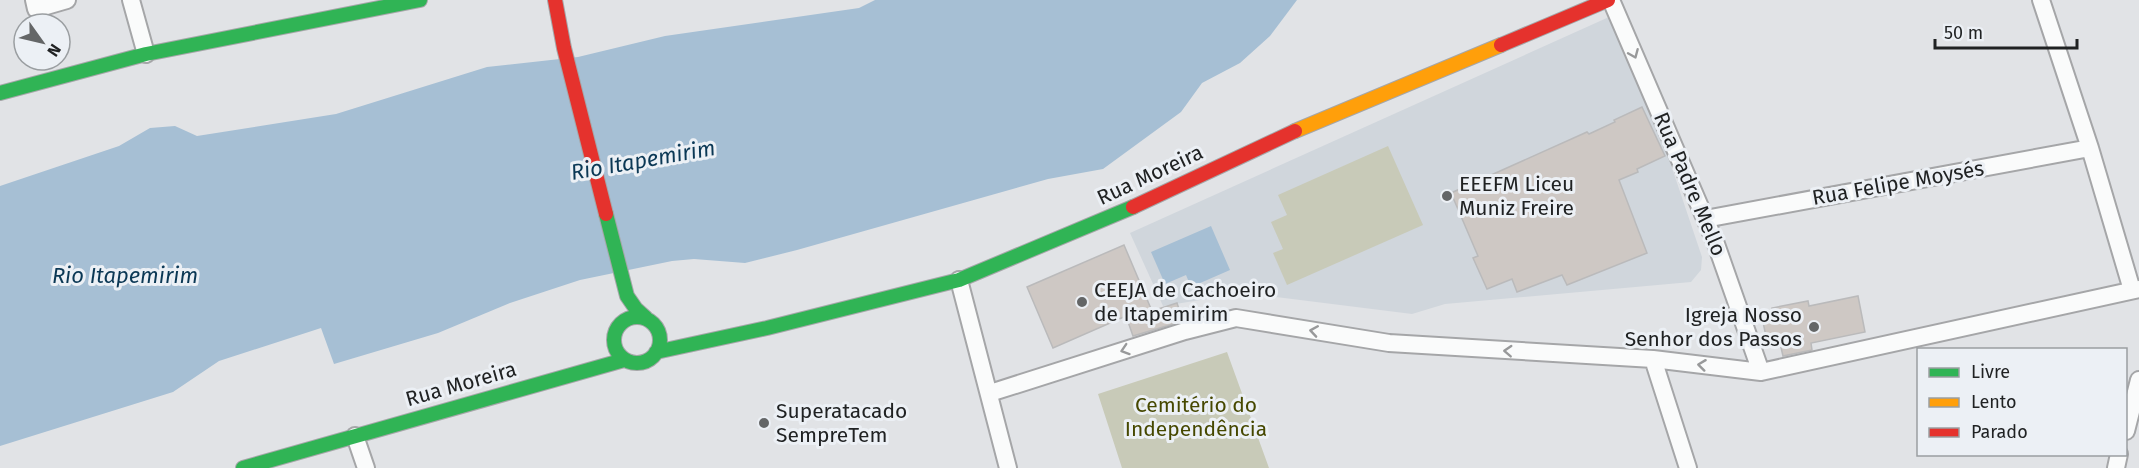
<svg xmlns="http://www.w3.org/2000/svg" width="2139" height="468" font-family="'Fira Sans',sans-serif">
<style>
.built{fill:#d0d6dc}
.green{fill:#c8cab8}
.water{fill:#a6bfd4}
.building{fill:#cec8c4;stroke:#bababb;stroke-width:1.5}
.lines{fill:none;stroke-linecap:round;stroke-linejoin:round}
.street-casing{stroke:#a5a6a8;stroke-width:20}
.fast-casing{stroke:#a5a6a8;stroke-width:16}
.slow-casing{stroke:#a5a6a8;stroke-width:16}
.jam-casing{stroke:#a5a6a8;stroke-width:16}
.street{stroke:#fafbfb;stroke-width:16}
.fast{stroke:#30b455;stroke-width:14}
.slow{stroke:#ff9f0a;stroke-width:14}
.jam{stroke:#e5322d;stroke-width:14}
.oneway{stroke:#98999a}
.poi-dot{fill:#646667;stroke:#ecf0f5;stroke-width:2}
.labels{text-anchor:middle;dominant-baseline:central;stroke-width:6;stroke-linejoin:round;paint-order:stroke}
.street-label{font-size:21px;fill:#202223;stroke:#ecf0f5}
.poi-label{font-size:21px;fill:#202223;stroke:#ecf0f5;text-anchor:start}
.park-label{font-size:21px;fill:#464800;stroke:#ecf0f5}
.water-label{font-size:22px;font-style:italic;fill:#0b3855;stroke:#ecf0f5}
</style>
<rect width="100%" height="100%" fill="#e1e3e6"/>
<!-- built -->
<path class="built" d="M1609,17l60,142 33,98 -1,13 -10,12 -246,22 -33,10 -168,-21 -81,13 -33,-73z"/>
<!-- green -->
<path class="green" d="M1388,146l35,79 -136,60 -14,-32 10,-4 -12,-27 16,-7 -9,-20z
M1227,352l42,116h-147l-24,-74z"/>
<!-- water -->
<path class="water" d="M875,0h422l-27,36 -30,27 -38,20 -21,29 -78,57 -55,10 -251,71 -52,13 -51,-4 -22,2 -92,19 -70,23 -72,30 -104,31 -13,-36 -102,33 -46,31 -173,54v-260l119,-40 31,-18 25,-2 22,10 139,-22 151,-47 91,-10 87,-21 194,-28z
M1211,226l19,44 -39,17 -5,-12 -21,9 -14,-32z"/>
<!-- building -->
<path class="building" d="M1642,107l23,49 -28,13 1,3 -19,8 28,73 -80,32 -5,-10 -45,17 -5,-13 -25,10 -14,-31 5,-2 -27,-63 136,-61 2,2 26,-12 -1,-2z
M1124,245l28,66 25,-8 6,18 -50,15 -7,-20 -73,32 -26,-61z
M1858,296l7,36 -54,11 1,7 -29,6 -3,-13 -12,3 -5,-24 11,-2 -2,-12 36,-7 1,5z"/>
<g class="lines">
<!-- street casing -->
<g class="street-casing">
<path id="street" d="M34,0l2,9 31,-9
M131,0l15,54
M1611,0l105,244 45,128
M2041,0l49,148 42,142
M1705,219l385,-71
M959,280l49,188
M1653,359l35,109
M990,393l195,-62 51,-13 153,25 264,16 108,13 378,-83
M2126,431l13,-51
M355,436l11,32
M2116,468l3,-14"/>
</g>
<!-- fast casing -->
<g class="fast-casing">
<path id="fast" d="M0,93l146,-39 274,-54
M606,214l21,82 9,13 10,9
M614 340a23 23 0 1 1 46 0a23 23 0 1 1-46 0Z
M656,352l111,-24 192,-48 174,-73
M243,468l381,-108"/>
</g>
<!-- slow casing -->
<g class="slow-casing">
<path id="slow" d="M1295,131l206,-86"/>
</g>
<!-- jam casing -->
<g class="jam-casing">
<path id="jam" d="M555,0l9,48 42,166
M1501,45l107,-45
M1133,207l162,-76"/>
</g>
<!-- street -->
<use href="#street" class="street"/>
<!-- fast -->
<use href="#fast" class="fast"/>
<!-- slow -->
<use href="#slow" class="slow"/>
<!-- jam -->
<use href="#jam" class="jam"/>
</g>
<!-- one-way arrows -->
<defs><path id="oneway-chevron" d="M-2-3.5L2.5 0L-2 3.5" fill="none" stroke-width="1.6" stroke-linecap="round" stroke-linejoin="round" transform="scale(1.5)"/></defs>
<g class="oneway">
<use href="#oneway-chevron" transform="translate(1634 54) rotate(67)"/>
<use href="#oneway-chevron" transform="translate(1314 331) rotate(-171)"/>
<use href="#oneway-chevron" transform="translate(1125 350) rotate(162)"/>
<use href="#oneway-chevron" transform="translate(1508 351) rotate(-177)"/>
<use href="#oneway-chevron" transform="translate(1702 365) rotate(-173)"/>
</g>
<!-- markers -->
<g class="poi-dot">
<circle cx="1447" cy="196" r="6"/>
<circle cx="1082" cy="302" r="6"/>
<circle cx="1814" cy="327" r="6"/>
<circle cx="764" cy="423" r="6"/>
</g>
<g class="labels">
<!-- street labels -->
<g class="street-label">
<text transform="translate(1150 175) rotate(-25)">Rua Moreira</text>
<text transform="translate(1898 183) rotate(-10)">Rua Felipe Moysés</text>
<text transform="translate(1690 184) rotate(67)">Rua Padre Mello</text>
<text transform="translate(461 384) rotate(-16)">Rua Moreira</text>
</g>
<!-- poi labels -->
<g class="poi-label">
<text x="1459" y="184">EEEFM Liceu<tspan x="1459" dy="24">Muniz Freire</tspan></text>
<text x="1094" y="290">CEEJA de Cachoeiro<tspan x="1094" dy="24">de Itapemirim</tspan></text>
<text x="1802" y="315" text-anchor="end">Igreja Nosso<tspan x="1802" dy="24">Senhor dos Passos</tspan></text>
<text x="776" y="411">Superatacado<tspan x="776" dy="24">SempreTem</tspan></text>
</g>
<!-- park labels -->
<g class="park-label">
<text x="1196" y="405">Cemitério do<tspan x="1196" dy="24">Independência</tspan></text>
</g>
<!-- water labels -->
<g class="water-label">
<text transform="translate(643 160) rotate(-10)">Rio Itapemirim</text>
<text x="125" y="275">Rio Itapemirim</text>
</g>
</g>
<!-- legend -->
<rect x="1917" y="348" width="210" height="108" fill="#ecf0f5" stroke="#9a9ea1" stroke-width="1.5"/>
<rect x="1929" y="368" width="30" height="9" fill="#30b455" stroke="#9a9ea1" stroke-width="1.5"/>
<text x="1971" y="378" font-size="18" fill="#202223">Livre</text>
<rect x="1929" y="398" width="30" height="9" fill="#ff9f0a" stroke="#9a9ea1" stroke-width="1.5"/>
<text x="1971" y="408" font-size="18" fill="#202223">Lento</text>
<rect x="1929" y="428" width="30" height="9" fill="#e5322d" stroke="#9a9ea1" stroke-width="1.5"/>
<text x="1971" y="438" font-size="18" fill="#202223">Parado</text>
<!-- north arrow -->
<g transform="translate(42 42) rotate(124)"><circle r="28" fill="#ecf0f5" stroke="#9a9ea1" stroke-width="1.5"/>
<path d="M0-4.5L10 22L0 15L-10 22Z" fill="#646667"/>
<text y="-9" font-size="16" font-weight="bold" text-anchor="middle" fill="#202223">N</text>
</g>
<!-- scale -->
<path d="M1935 39v9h142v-9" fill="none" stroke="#202223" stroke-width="3"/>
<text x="1944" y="39" font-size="18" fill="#202223" stroke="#ecf0f5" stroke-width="4.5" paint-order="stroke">50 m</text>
</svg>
